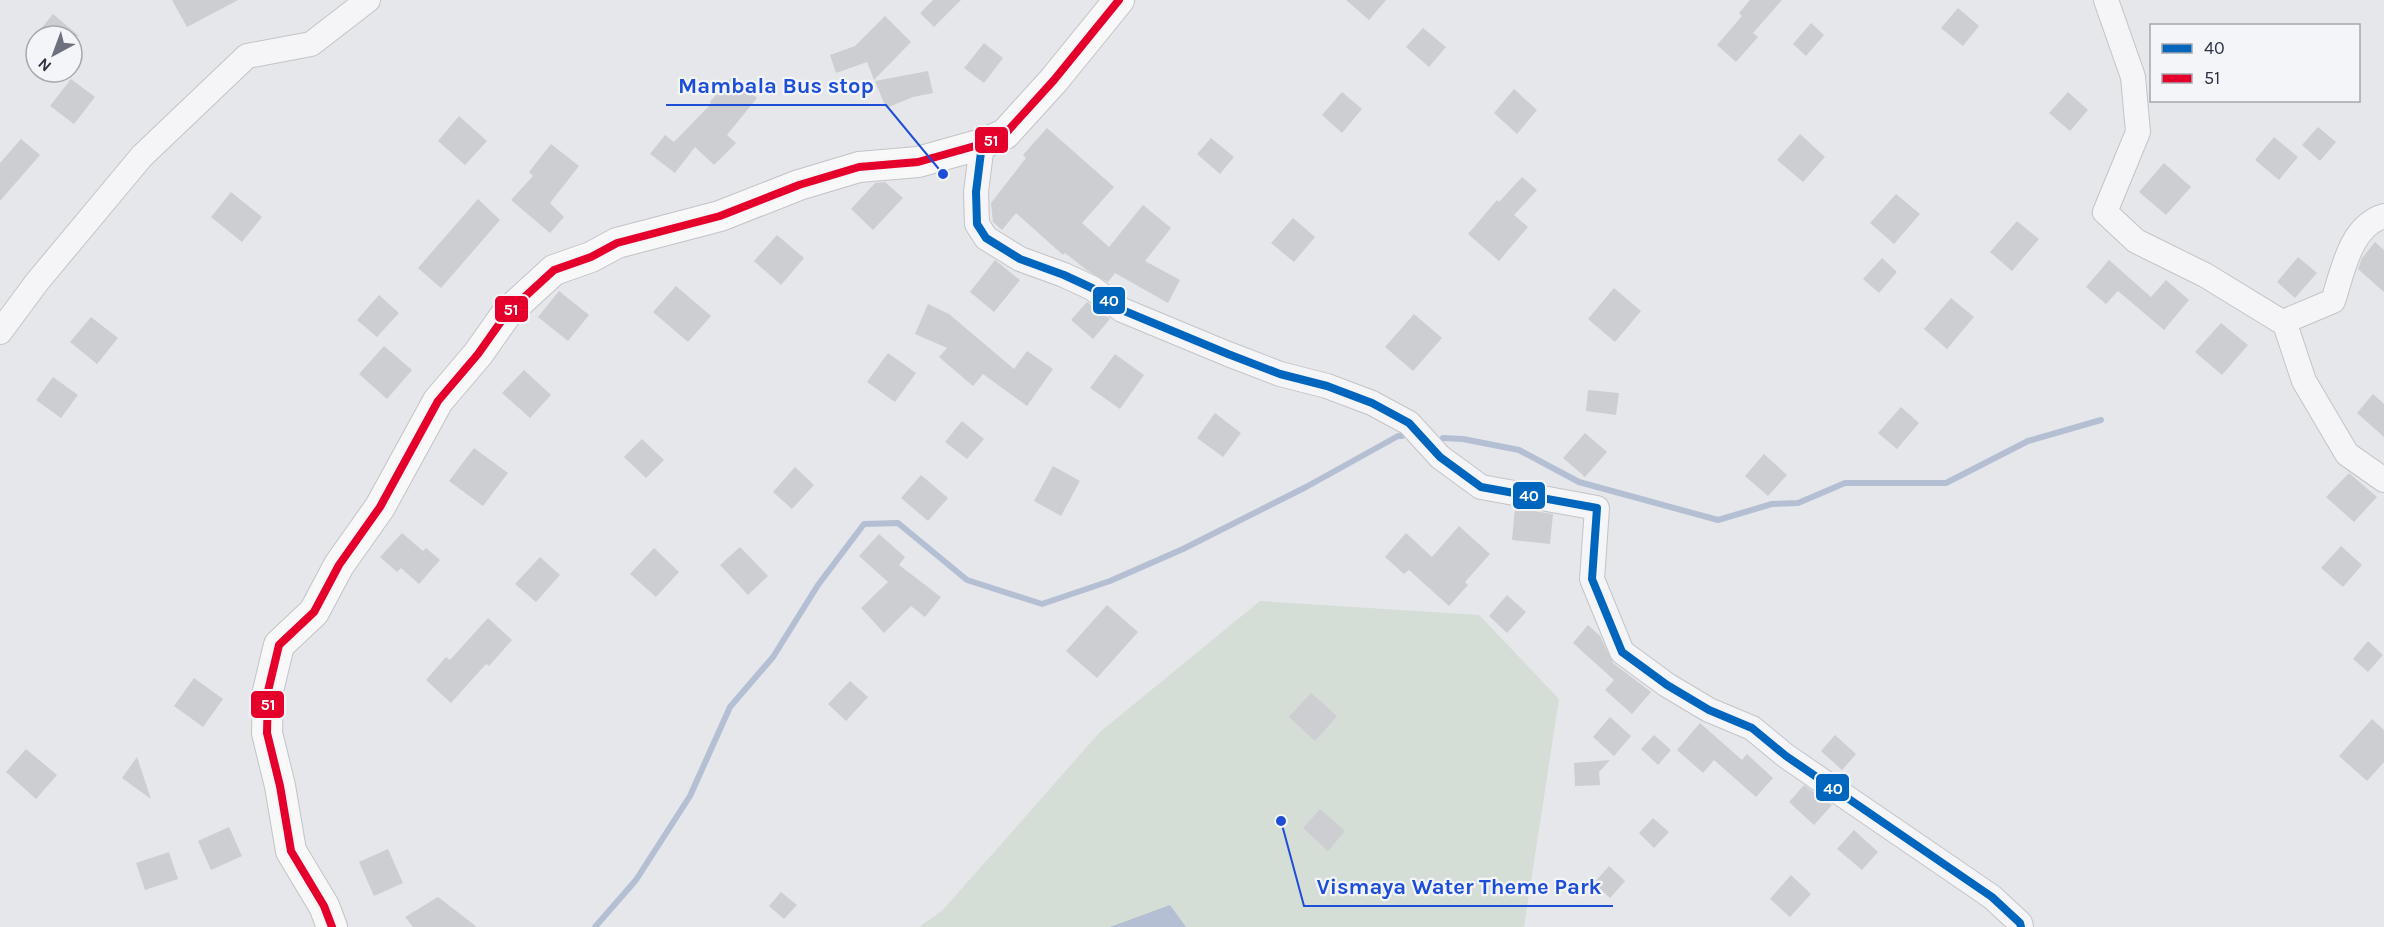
<svg xmlns="http://www.w3.org/2000/svg" width="2384" height="927" font-family="Karla,sans-serif">
<style>
.green{fill:#d4ddd6}
.water{fill:#b5bfd4}
.lines{fill:none;stroke-linecap:round;stroke-linejoin:round}
.stream{stroke:#b5bfd4;stroke-width:6}
.building{fill:#ccced2}
.minor-casing{stroke:#c2c4c7;stroke-width:26}
.major-casing{stroke:#c2c3c8;stroke-width:32}
.minor{stroke:#f5f5f7;stroke-width:24}
.major{stroke:#f8f8f8;stroke-width:30}
.bus-1-casing{stroke:#f4f5f8;stroke-width:12}
.bus-2-casing{stroke:#f4f5f8;stroke-width:12}
.bus-1{stroke:#0065bd;stroke-width:8}
.bus-2{stroke:#e4002b;stroke-width:8}
.leader{fill:none;stroke:#1d4ed8;stroke-width:2}
.callout-dot{fill:#1d4ed8;stroke:#f4f5f8;stroke-width:2}
.callout-label{font-size:22px;text-anchor:middle;font-weight:bold;fill:#1d4ed8;stroke:#f4f5f8;stroke-width:4.5;stroke-linejoin:round;paint-order:stroke}
.line-badge{stroke:#f4f5f8;stroke-width:2}
.badge-label{font-size:16px;text-anchor:middle;font-weight:bold;fill:#fff}
</style>
<rect width="100%" height="100%" fill="#e5e7ea"/>
<!-- green -->
<path class="green" d="M1260,601l219,14 80,84 -35,228h-605l23,-16 158,-179z"/>
<!-- water -->
<path class="water" d="M1170,905l16,22h-76z"/>
<g class="lines">
<!-- stream -->
<path class="stream" d="M1443,438l20,1 56,11 60,32 139,38 54,-16 26,-1 47,-20h101l82,-42 73,-21
M595,927l41,-47 54,-84 40,-89 43,-50 45,-72 46,-61 34,-1 69,57 75,24 68,-23 73,-32 123,-62 92,-51h4"/>
</g>
<!-- building -->
<path class="building" d="M172,0h66l-51,27z
M933,0h28l-27,27 -14,-14z
M1346,0h40l-17,20z
M1750,0h32l-29,33 5,4 -22,25 -19,-17 25,-29 -3,-3z
M1958,8l21,18 -16,20 -22,-18z
M53,14l26,22h-44z
M885,16l26,26 -37,38 -7,-18 -31,11 -6,-18 25,-9z
M1811,23l13,12 -18,21 -13,-12z
M1423,28l23,19 -17,20 -23,-20z
M984,43l19,15 -19,25 -20,-15z
M928,71l5,22 -20,4 -27,11 -11,-27z
M732,77l25,21 -30,37 9,8 -22,22 -19,-18 -20,26 -25,-19 15,-19 9,7 37,-38 -1,-2z
M71,79l24,18 -21,27 -24,-18z
M1514,89l23,21 -20,24 -23,-21z
M1342,92l20,17 -20,24 -20,-18z
M2068,92l20,18 -18,21 -21,-18z
M459,116l28,25 -22,24 -27,-24z
M2318,127l18,15 -16,19 -18,-16z
M1047,128l67,59 -32,36 27,24 34,-42 28,23 -26,33 35,19 -12,23 -53,-30 -7,9 -20,-11 -23,-18 -2,2 -47,-42 -14,17 -9,-8 -2,-19 35,-45 -3,-3z
M1800,134l25,23 -22,25 -26,-22z
M2274,137l24,20 -19,23 -24,-20z
M1211,138l23,19 -14,17 -23,-20z
M21,139l19,16 -40,46v-38z
M551,144l28,22 -29,37 14,14 -14,16 -39,-33 22,-24 -4,-4z
M2164,163l27,24 -25,28 -27,-23z
M1522,177l15,13 -23,25 14,12 -29,34 -31,-27 29,-34 2,2z
M885,182l18,16 -30,32 -22,-21 24,-26z
M231,192l31,25 -20,25 -31,-25z
M1896,194l24,20 -26,30 -24,-21z
M478,199l22,21 -59,68 -23,-20z
M1293,218l22,19 -21,25 -23,-19z
M2017,221l22,18 -27,32 -22,-19z
M777,235l27,23 -23,27 -27,-24z
M2375,242l9,8v42l-26,-23 4,-11z
M2298,257l19,16 -22,25 -18,-16z
M1882,258l15,14 -18,21 -16,-14z
M995,260l25,20 -26,32 -24,-20z
M2109,260l42,37 15,-17 23,20 -25,30 -46,-39 -12,13 -20,-17z
M676,286l35,30 -23,26 -35,-30z
M1614,288l27,23 -26,31 -27,-23z
M559,291l30,24 -21,26 -30,-24z
M379,295l20,18 -22,24 -20,-17z
M1951,298l23,19 -27,32 -23,-20z
M1087,302l23,17 -17,20 -22,-19z
M928,304l21,10 65,55 13,-18 26,18 -26,37 -44,-32 -10,12 -34,-29 8,-9 -32,-14z
M1414,314l28,24 -29,33 -28,-24z
M91,317l27,21 -21,26 -27,-22z
M2221,323l27,22 -26,30 -27,-23z
M384,346l28,24 -25,29 -28,-25z
M888,353l28,20 -21,29 -28,-20z
M1115,354l29,21 -24,34 -30,-21z
M524,370l27,25 -21,23 -28,-25z
M53,377l25,18 -17,23 -25,-18z
M1588,390l31,3 -3,22 -30,-4z
M2373,394l11,10v33l-27,-24z
M1901,407l18,16 -22,26 -19,-16z
M1215,413l26,20 -18,24 -26,-19z
M962,421l22,18 -17,20 -22,-17z
M1585,433l22,19 -22,25 -22,-19z
M642,439l22,21 -18,18 -22,-21z
M474,448l34,25 -25,33 -34,-25z
M1764,454l23,21 -19,21 -23,-20z
M1053,466l27,15 -19,35 -27,-15z
M795,467l19,18 -22,24 -19,-17z
M2349,473l28,24 -23,25 -28,-25z
M921,475l27,23 -20,23 -27,-23z
M1515,508l38,6 -3,30 -38,-4z
M1459,526l31,28 -25,28 3,3 -19,21 -40,-36 -5,4 -19,-17 21,-24 26,24z
M402,533l21,18 3,-3 14,12 -21,24 -18,-16 -4,4 -17,-15z
M879,534l26,23 -6,8 42,32 -16,20 -14,-11 -27,27 -23,-25 27,-26 -29,-26z
M2341,546l21,19 -19,22 -22,-19z
M740,547l28,29 -20,19 -28,-30z
M654,548l25,24 -23,25 -26,-23z
M540,557l20,18 -24,27 -21,-18z
M1507,595l19,17 -19,21 -18,-17z
M1107,605l31,27 -41,46 -31,-27z
M488,618l24,22 -23,26 -3,-2 -35,39 -25,-23 20,-23 4,3z
M1588,625l12,11 13,27 38,29 -19,22 -27,-24 9,-10 -41,-37z
M2368,641l15,14 -15,17 -15,-13z
M194,678l29,21 -20,28 -29,-21z
M850,681l18,16 -22,24 -18,-17z
M1311,693l26,23 -22,25 -26,-24z
M1610,717l21,19 -17,20 -21,-19z
M2372,719l12,11v32l-17,19 -28,-25z
M1700,723l42,37 5,-6 26,24 -17,19 -42,-37 -11,13 -26,-23z
M1654,735l17,15 -13,15 -17,-16z
M1835,735l21,19 -14,16 -21,-19z
M26,749l31,26 -21,24 -30,-27z
M137,757l14,42 -29,-21z
M1610,760l-11,12 1,13 -25,1 -1,-23z
M1804,785l28,20 -18,20 -25,-23z
M1320,809l25,22 -17,20 -25,-23z
M1653,818l16,14 -15,16 -15,-15z
M229,827l13,29 -31,14 -13,-29z
M1854,830l24,22 -16,18 -25,-21z
M388,849l15,34 -29,13 -15,-34z
M169,852l9,27 -33,11 -9,-27z
M1609,866l16,15 -15,17 -16,-15z
M1791,875l20,19 -21,23 -20,-18z
M781,892l16,13 -13,14 -15,-13z
M438,897l39,30h-64l-8,-10z"/>
<g class="lines">
<!-- minor casing -->
<g class="minor-casing">
<path id="minor" d="M2106,0l27,77 5,55 -33,80 31,29 69,34 80,49 19,57 43,73 37,26
M982,144l-6,48 1,32 9,14 34,21 44,16 28,13 30,22 106,44 52,20 47,12 45,17 37,20 31,34 41,30 116,21 -5,71 30,73 45,33 42,25 43,18 34,28 206,141 28,26 1,4
M2283,322l50,-21c10,-30 17,-75 51,-85
M0,332l37,-50 105,-126 105,-100 64,-12 57,-44"/>
</g>
<!-- major casing -->
<g class="major-casing">
<path id="major" d="M332,927l-8,-21 -33,-55 -11,-65 -13,-53 1,-42 11,-46 35,-33 25,-47 41,-58 58,-106 40,-47 29,-41 47,-43 37,-13 26,-14 103,-27 79,-31 60,-18 59,-5 64,-18 23,-10 49,-54 65,-80"/>
</g>
<!-- minor -->
<use href="#minor" class="minor"/>
<!-- major -->
<use href="#major" class="major"/>
<!-- bus-1 casing -->
<g class="bus-1-casing">
<path id="bus-1" d="M982,144l-6,48 1,32 9,14 34,21 44,16 28,13 30,22 106,44 52,20 47,12 45,17 37,20 31,34 41,30 116,21 -5,71 30,73 45,33 42,25 43,18 34,28 206,141 28,26 1,4"/>
</g>
<!-- bus-2 casing -->
<g class="bus-2-casing">
<path id="bus-2" d="M332,927l-8,-21 -33,-55 -11,-65 -13,-53 1,-42 11,-46 35,-33 25,-47 41,-58 58,-106 40,-47 29,-41 47,-43 37,-13 26,-14 103,-27 79,-31 60,-18 59,-5 64,-18 23,-10 49,-54 65,-80"/>
</g>
<!-- bus-1 -->
<use href="#bus-1" class="bus-1"/>
<!-- bus-2 -->
<use href="#bus-2" class="bus-2"/>
</g>
<!-- callouts -->
<path class="leader" d="M943 174L886 105H666M1281 821L1304 906H1613"/>
<g class="callout-dot">
<circle cx="943" cy="174" r="6"/>
<circle cx="1281" cy="821" r="6"/>
</g>
<g class="callout-label">
<text x="776" y="93">Mambala Bus stop</text>
<text x="1459" y="894">Vismaya Water Theme Park</text>
</g>
<g class="line-badge">
<rect x="974" y="126" width="35" height="28" rx="6" fill="#e4002b"/>
<rect x="1092" y="286" width="34" height="29" rx="6" fill="#0065bd"/>
<rect x="494" y="295" width="35" height="28" rx="6" fill="#e4002b"/>
<rect x="1512" y="481" width="34" height="29" rx="6" fill="#0065bd"/>
<rect x="250" y="690" width="35" height="29" rx="6" fill="#e4002b"/>
<rect x="1815" y="773" width="35" height="29" rx="6" fill="#0065bd"/>
</g>
<g class="badge-label">
<text x="991" y="146">51</text>
<text x="1109" y="306">40</text>
<text x="511" y="315">51</text>
<text x="1529" y="501">40</text>
<text x="268" y="710">51</text>
<text x="1833" y="794">40</text>
</g>
<!-- legend -->
<rect x="2150" y="24" width="210" height="78" fill="#f4f5f8" stroke="#a4a7b0" stroke-width="1.5"/>
<rect x="2162" y="44" width="30" height="9" fill="#0065bd" stroke="#a4a7b0" stroke-width="1.5"/>
<text x="2204" y="54" font-size="18" fill="#2c3143">40</text>
<rect x="2162" y="74" width="30" height="9" fill="#e4002b" stroke="#a4a7b0" stroke-width="1.5"/>
<text x="2204" y="84" font-size="18" fill="#2c3143">51</text>
<!-- north arrow -->
<g transform="translate(54 54) rotate(221)"><circle r="28" fill="#f4f5f8" stroke="#a4a7b0" stroke-width="1.5"/>
<path d="M0-4.5L10 22L0 15L-10 22Z" fill="#6d717d"/>
<text y="-9" font-size="16" font-weight="bold" text-anchor="middle" fill="#2c3143">N</text>
</g>
</svg>
